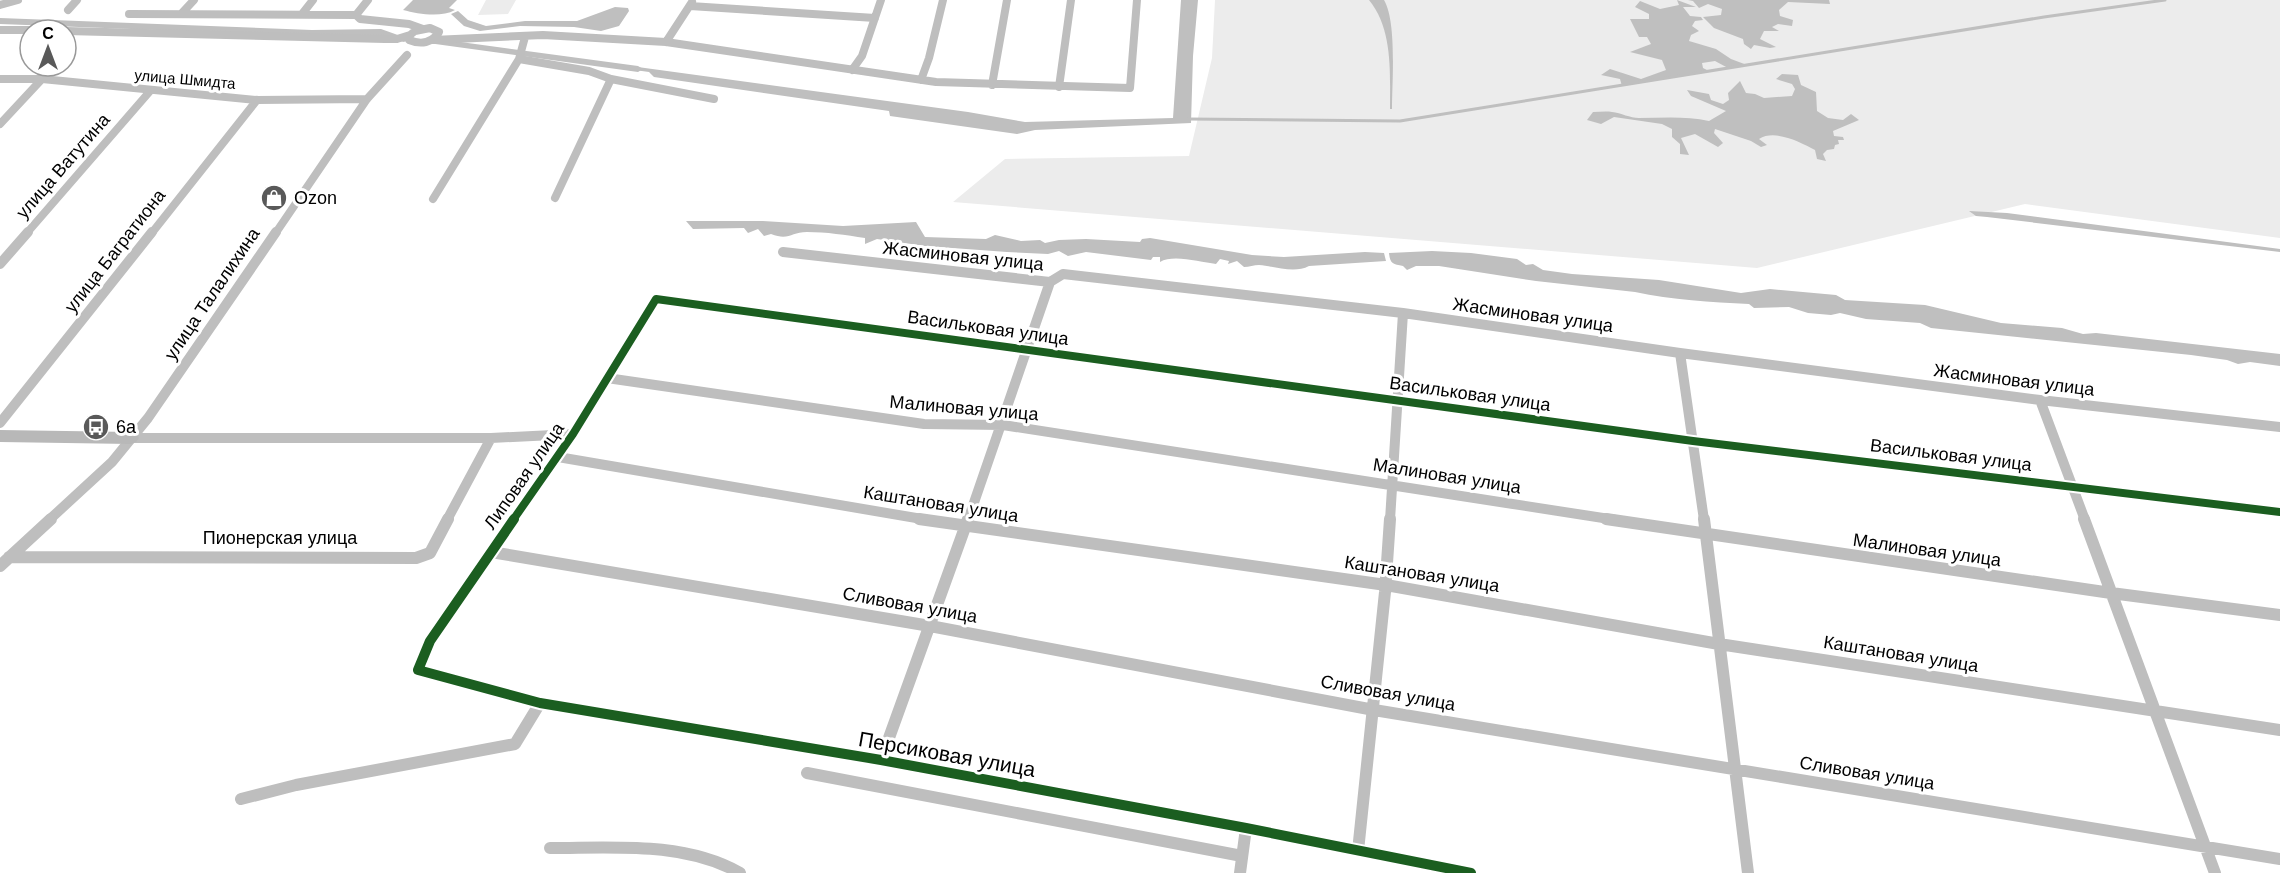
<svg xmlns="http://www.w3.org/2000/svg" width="2280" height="873" font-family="Helvetica,sans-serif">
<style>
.green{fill:#ececec}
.water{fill:#bfbfbf}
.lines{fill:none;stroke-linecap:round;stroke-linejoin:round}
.stream{stroke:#bfbfbf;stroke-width:3}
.canal{fill:#bfbfbf;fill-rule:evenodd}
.street-far2{stroke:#bebebe;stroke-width:8}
.street-far1{stroke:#bebebe;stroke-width:10}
.street{stroke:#bebebe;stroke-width:12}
.secondary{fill:#b8b8b8;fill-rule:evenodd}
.cycleway-far1-casing{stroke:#fff;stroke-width:12}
.cycleway-casing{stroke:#fff;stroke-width:14}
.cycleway-far1{stroke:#1b5e20;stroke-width:8}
.cycleway{stroke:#1b5e20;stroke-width:10}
.labels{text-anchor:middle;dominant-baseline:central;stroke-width:6;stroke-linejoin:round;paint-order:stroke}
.far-street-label{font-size:15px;fill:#000;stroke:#fff}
.street-label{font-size:18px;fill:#000;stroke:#fff}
.poi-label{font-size:18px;fill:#000;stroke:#fff;text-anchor:start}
.near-street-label{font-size:21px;fill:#000;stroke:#fff}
</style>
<rect width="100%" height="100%" fill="#fff"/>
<!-- green -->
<path class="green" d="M486,0h30l-8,14 -30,1z
M1215,0h1065v238l-255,-34 -268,64 -804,-66 52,-43 184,-3 23,-98z"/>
<!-- water -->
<path class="water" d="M413,0h44l-8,8 6,2c-14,8 -37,4 -52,0z
M1181,0h17l-5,56 -2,67 -156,7 -18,4 -127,-18 -1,-5 -235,-34 -5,-5 -29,-4 3,-3 345,47 57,10 148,-4z
M1369,0h15c13,22 8,82 8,109h-2c0,-36 3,-80 -21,-109z
M1677,0l19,7h-13l7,9 11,1 2,3 -8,1 -3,5 7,5 -8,4 -2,6 27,8 15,10 16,6 -19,3 -13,-7 -13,2 1,5 6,3 -87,15 -2,-7 -19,-4 9,-6 31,10 25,-9 -4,-10 -32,-8 21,-8 -4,-7h-8l-9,-18h19v-5l-14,-7 5,-6 20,8 19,-4z
M1688,0h141l1,4 -42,-2 -9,8 1,6 13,4 -1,6 -14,-2 -6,3 7,4h-15l-4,8 16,8 -6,1 -16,-3 -3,4 -7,-5 -1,-5 -29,-11 -11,-11 18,-2 1,-6 -14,-5 -9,4 -6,-7z
M615,7l13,1 1,3 -10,15 -18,5 -27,-4 -54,-1 -40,5 -16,-5 -13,-12 7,-3 10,9 18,6 39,-5h52z
M1782,74l16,1 3,10 15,7 1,19 11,7 15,2 8,-6 8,6 -26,11 1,5 9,1 1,3h-6l1,4 -4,1 -1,4 -7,1 -4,4 3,7 -9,-2 -2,-9c-15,-8 -40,-21 -56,-11l8,6 -6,2 -10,-6 -36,-12 -1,4 9,10 -5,4 -23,-13 -14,4 8,17 -9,-1v-10l-8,-7v-8l-10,-5 -48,-7 -13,7 -14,-4 6,-8c6,0 13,-1 19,0 9,1 18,6 27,6 24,0 48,-2 70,3l17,-10 -35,-15 -4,-6 22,4 2,6 12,4 6,-4 -1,-7 12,-12 6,12 9,1 9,4 28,-2 3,-7 -3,-5 -16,-5z
M1969,211l38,2 273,36v3l-293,-35 -11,-1z
M686,221h77l80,5 73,-4 9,15 61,2 9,-4 26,6 19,-1 5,3 14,-3 27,-1 54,3 2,-3 8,-1 102,17 32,2 81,-5 19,1 2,8 -77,5c-15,8 -35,0 -50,-1 -5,0 -10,2 -15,2l-7,-6 -9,3 1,-3 -9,-2 -4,5c-16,-2 -43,-10 -56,-2v-5h-7l-2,3 -65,-8 -18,4 -9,-5 -11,3 -41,-2 -82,-6 -48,-7 -12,5v-6c-19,-3 -39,-6 -58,-6 -16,0 -18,9 -36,2l-7,2 -6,-7 -10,4 -4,-5 -51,1z
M1432,251l39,2 46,6 9,6 7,-1 10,6 29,4 87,6 82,13 29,-4 66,6 9,5 80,5 76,18 61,5 21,6 13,-1 184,21v12l-30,-4 -12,2 -11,-4 -36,-5 -260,-27 -11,-5 -54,-4 -26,-6 -9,2 -23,-2 -19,-6 -35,1 -5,-4c-38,-2 -77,-4 -114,-12l-99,-11 -97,-15h-23l-9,4 -4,-4c-10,-2 -13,-2 -14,-13z"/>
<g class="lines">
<!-- stream -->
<path class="stream" d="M1188,119l212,2 644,-104 121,-17"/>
<!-- canal -->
<path class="canal" d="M0,18l312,12 69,-1 28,10 -5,3 -24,-7 -68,1 -312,-12z
M431,38l207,28 5,3 -5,3 -210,-29v-4z"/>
<!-- street-far2 -->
<path class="street-far2" d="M0,5l18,-5
M690,6l185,12
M68,10l9,-10
M129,14l227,1 4,4 49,5 14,5
M181,14l13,-14
M302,14l11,-14
M356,15l12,-15
M430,28l9,4c-7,11 -18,13 -30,8l1,-5 5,-4z
M0,30h30
M66,31l319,8h12l13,-4
M433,40l110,-5 123,7 270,40 194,6 7,-88
M666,42l26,-40
M519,59l70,12 22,8 103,20
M852,70l10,-14 19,-56
M0,79h42l215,21 110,-1
M921,80l8,-22 14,-58
M992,85l15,-85
M1059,87l12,-87
M0,124l42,-45
M555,198l56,-119
M433,199l86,-140 6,-22
M26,234l125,-144
M151,234l106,-134
M275,234l92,-135 40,-44"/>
<!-- street-far1 -->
<path class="street-far1" d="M783,252l267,30 13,-8 340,39 277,40 360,47 240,27
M0,264l28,-32
M1680,353l24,167
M607,378l317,46 79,1 613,95
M2040,400l45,120
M0,423l152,-191
M131,438h360l82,-4
M558,457l370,63
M49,520l63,-58 36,-44 128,-186
M447,520l44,-82
M513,520l60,-86 83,-135 1037,142 587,71
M968,520l82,-238
M1390,520l13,-207"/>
<!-- street -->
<path class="street" d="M514,519l-84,122 -12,29 122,33 341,57 365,68 225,45
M919,519l467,66 333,59 561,86
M1606,519l505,74 169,22
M1704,519l44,354
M2084,519l131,354
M491,552l439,74 444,84 906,149
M9,557l407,1 14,-5 18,-34
M0,566l51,-47
M881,760l87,-241
M807,773l435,83
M241,799l55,-14 219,-41 25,-41
M550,848c62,0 134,-7 190,25
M1358,851l27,-259 5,-73
M1240,873l6,-45"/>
<!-- secondary -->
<path class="secondary" d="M0,430l131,2 5,2 3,4 -3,4 -5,2 -131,-2z"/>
<!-- cycleway-far1 casing -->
<g class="cycleway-far1-casing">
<path id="cycleway-far1" d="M513,520l60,-86 83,-135 1037,142 587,71"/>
</g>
<!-- cycleway casing -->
<g class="cycleway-casing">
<path id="cycleway" d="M514,519l-84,122 -12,29 122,33 341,57 365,68 225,45"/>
</g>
<!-- cycleway-far1 -->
<use href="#cycleway-far1" class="cycleway-far1"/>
<!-- cycleway -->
<use href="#cycleway" class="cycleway"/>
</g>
<!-- icons -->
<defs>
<g id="shop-disc" transform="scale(1.35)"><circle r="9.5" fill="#595959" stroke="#fff"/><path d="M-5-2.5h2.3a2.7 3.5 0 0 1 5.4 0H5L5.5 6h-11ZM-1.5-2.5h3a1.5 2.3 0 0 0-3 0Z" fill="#fff"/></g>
<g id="bus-disc" transform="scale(1.35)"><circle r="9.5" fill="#595959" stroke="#fff"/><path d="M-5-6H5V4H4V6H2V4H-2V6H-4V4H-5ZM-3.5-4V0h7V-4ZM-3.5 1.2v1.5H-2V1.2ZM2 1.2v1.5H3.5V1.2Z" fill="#fff"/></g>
</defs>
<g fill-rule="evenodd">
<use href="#shop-disc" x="274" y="198"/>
<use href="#bus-disc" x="96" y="427"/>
</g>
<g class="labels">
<!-- far-street labels -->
<g class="far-street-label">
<text transform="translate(185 79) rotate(5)">улица Шмидта</text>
</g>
<!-- street labels -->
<g class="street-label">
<text transform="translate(63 166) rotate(-49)">улица Ватутина</text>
<text transform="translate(115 251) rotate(-52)">улица Багратиона</text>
<text transform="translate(963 256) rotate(6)">Жасминовая улица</text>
<text transform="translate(212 294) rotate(-56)">улица Талалихина</text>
<text transform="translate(1533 315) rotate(8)">Жасминовая улица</text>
<text transform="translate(988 328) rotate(8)">Васильковая улица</text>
<text transform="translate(2014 380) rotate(7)">Жасминовая улица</text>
<text transform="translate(1470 394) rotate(8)">Васильковая улица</text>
<text transform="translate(964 408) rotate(5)">Малиновая улица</text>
<text transform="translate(1951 455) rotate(7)">Васильковая улица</text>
<text transform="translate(524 476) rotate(-55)">Липовая улица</text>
<text transform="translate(1447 476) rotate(9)">Малиновая улица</text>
<text transform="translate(941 504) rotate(9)">Каштановая улица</text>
<text x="280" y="538">Пионерская улица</text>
<text transform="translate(1927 550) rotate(8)">Малиновая улица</text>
<text transform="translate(1422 574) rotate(9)">Каштановая улица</text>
<text transform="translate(910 605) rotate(10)">Сливовая улица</text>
<text transform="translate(1901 654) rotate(9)">Каштановая улица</text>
<text transform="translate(1388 693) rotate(10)">Сливовая улица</text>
<text transform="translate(1867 773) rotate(9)">Сливовая улица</text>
</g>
<!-- poi labels -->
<g class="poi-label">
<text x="294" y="198">Ozon</text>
<text x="116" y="427">6а</text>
</g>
<!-- near-street labels -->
<g class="near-street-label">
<text transform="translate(947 754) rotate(10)">Персиковая улица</text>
</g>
</g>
<!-- north arrow -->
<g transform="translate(48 48)"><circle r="28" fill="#ffffff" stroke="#999999" stroke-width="1.5"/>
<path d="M0-4.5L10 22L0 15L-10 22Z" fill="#595959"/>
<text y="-9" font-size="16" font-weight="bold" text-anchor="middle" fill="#000000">С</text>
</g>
</svg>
